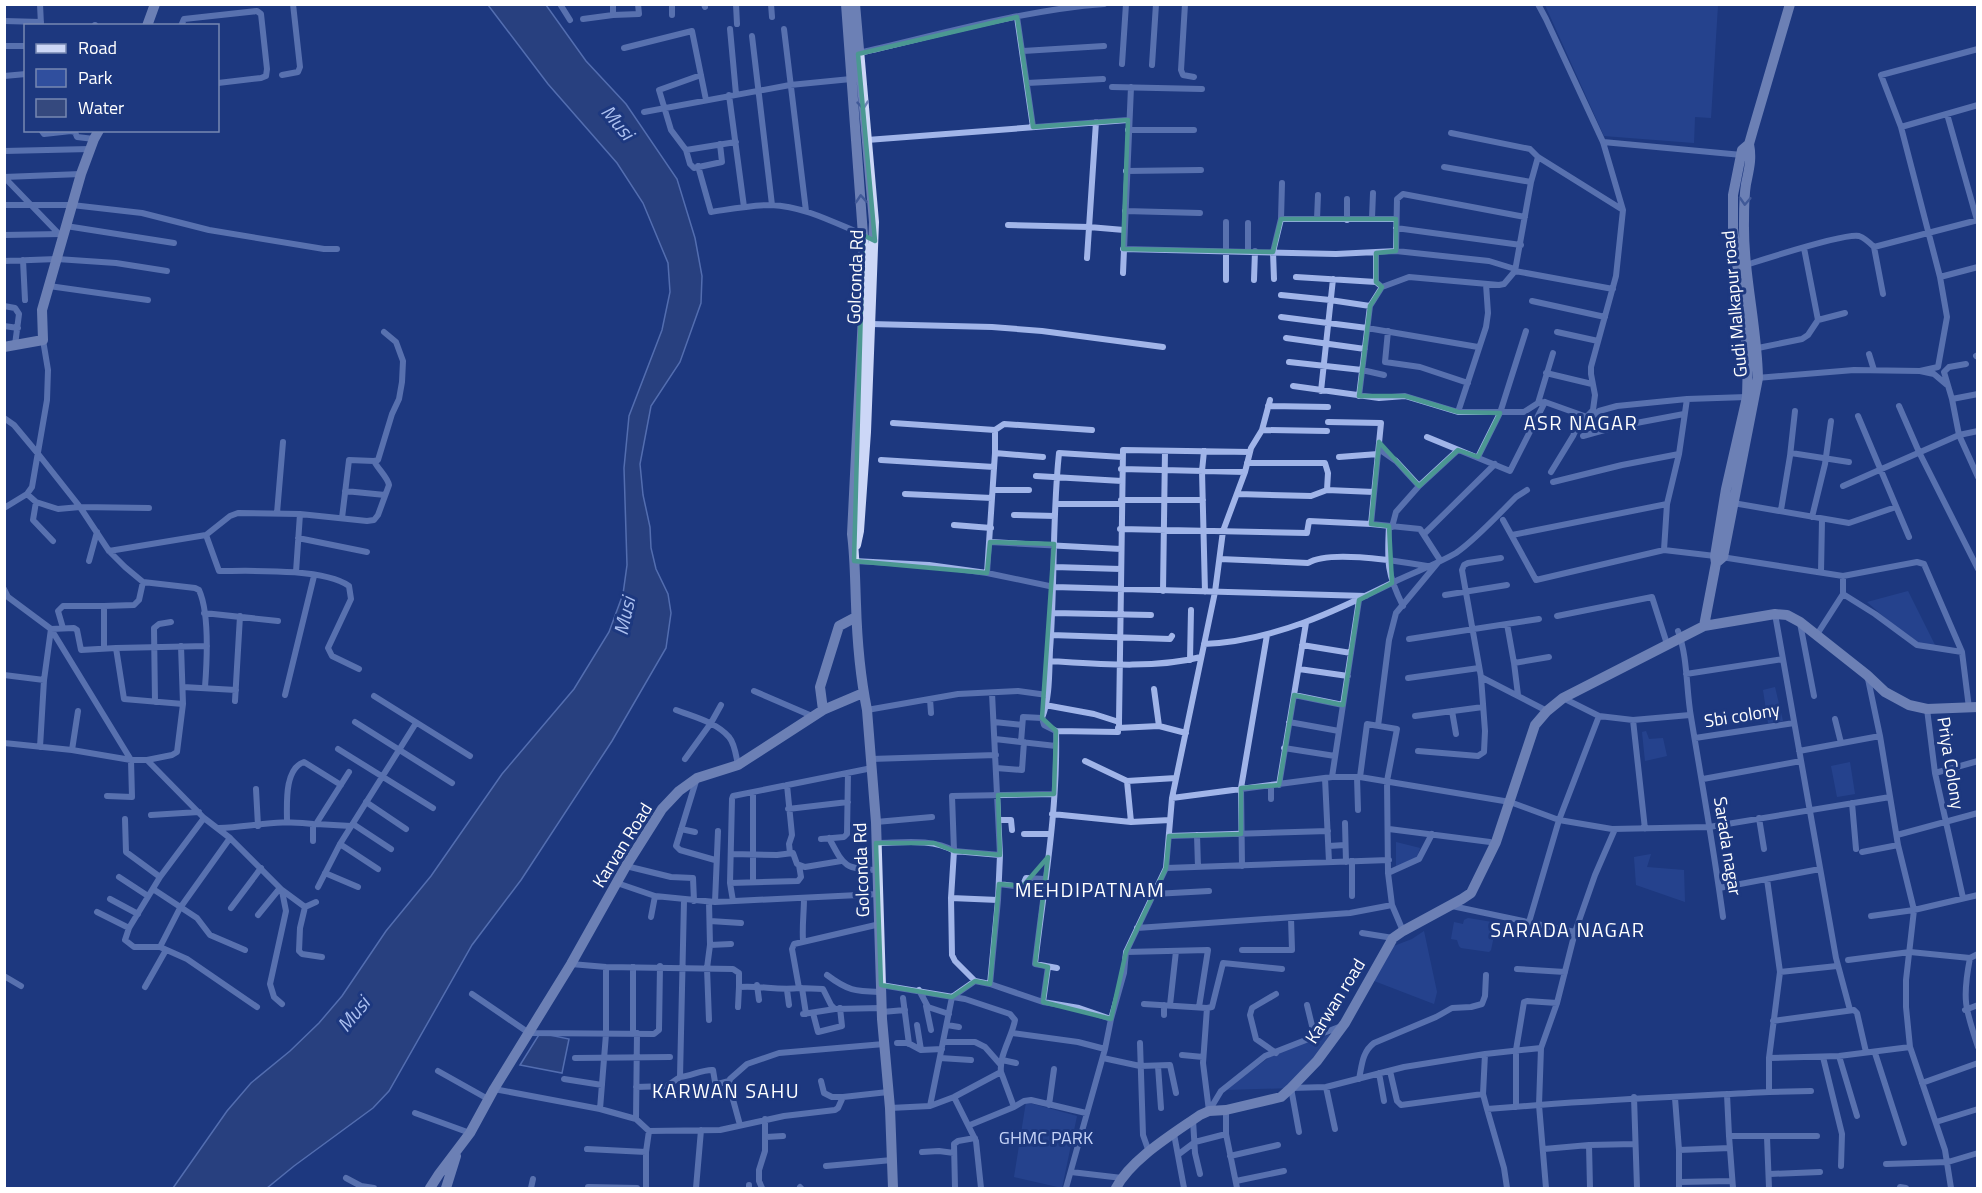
<svg xmlns="http://www.w3.org/2000/svg" width="1982" height="1193" font-family="'Titillium Web',sans-serif">
<style>
.green{fill:#304f9e}
.water{fill:#35497e;stroke:#94aeeb;stroke-width:1.5}
.lines{fill:none;stroke-linecap:round;stroke-linejoin:round}
.street{stroke:#a1b5e9;stroke-width:6}
.secondary{stroke:#ccd7f7;stroke-width:10}
.oneway{stroke:#6c80b5}
.marked{fill:none;stroke:#4b9892;stroke-width:4.5;stroke-linejoin:round}
.labels{text-anchor:middle;dominant-baseline:central;stroke-width:6;stroke-linejoin:round;paint-order:stroke}
.street-label{font-size:18px;fill:#fff;stroke:#1d387f}
.park-label{font-size:18px;fill:#c5d3f7;stroke:#1d387f}
.water-label{font-size:20px;font-style:italic;fill:#acc0f0;stroke:#1d387f}
.neighbourhood-label{font-size:20px;letter-spacing:1.5px;fill:#fff;stroke:#1d387f}
</style>
<rect width="100%" height="100%" fill="#1d387f"/>
<!-- green -->
<path class="green" d="M1545,5h173l-7,113 -16,-1 -1,26 -90,-7z
M1908,591l29,58 -20,-3 -50,-44z
M1775,687l8,34 -15,2 -5,-33z
M1646,731l3,8 14,-1 4,18 -22,5 -3,-29z
M1850,762l5,32 -18,3 -6,-31z
M1396,842l24,6 -3,9 -21,12z
M1651,854l-4,13 37,3 1,32 -49,-17 -2,-28z
M1468,918l24,4 4,4 -5,24 -2,2 -28,-4 -2,-2 -2,-6 -6,-1 3,-17 9,2 1,-4z
M1424,931l13,61 -3,12 -65,-25 17,-30 26,-10z
M1336,1033l-45,55 -66,2 54,-40z
M1026,1102l51,14 -15,72 -48,-11z"/>
<!-- water -->
<path class="water" d="M488,5h58l40,56 40,43 51,75 18,59 7,38 -1,27 -21,59 -29,44 -11,58 3,31 7,32 1,21 5,21 12,25 3,19 -5,35 -54,93 -91,139 -49,65 -83,146 -16,17 -79,58 -27,22h-94l54,-77 24,-28 39,-32 29,-28 23,-27 44,-65 45,-55 71,-102 72,-85 35,-57 14,-38 4,-29 -3,-97 5,-52 33,-86 8,-38 -2,-29 -25,-60 -26,-40 -69,-79z
M540,1033l29,6 -7,34 -42,-8z"/>
<g class="lines">
<!-- street -->
<path class="street" d="M40,4l1,21
M560,4l10,16
M613,4v11
M672,4v11
M704,4l1,3
M736,4l1,20
M771,4l1,13
M1185,4l-4,66 2,5 11,2
M1538,4l8,15 57,123 20,68
M1017,17l16,110
M583,19l30,-4 26,-1 -1,-10
M4,21l37,1
M95,25v1
M181,26l3,-7 73,-8 4,3 6,55 -1,7 -5,2 -43,5
M730,29l6,65
M784,29l22,182
M752,36l20,169
M4,46h22
M624,48l68,-17 14,69
M1023,51l81,-5
M859,53c79,-18 164,-43 245,-49
M1122,64l4,-60
M1152,65l4,-61
M282,75l16,-3 2,-5 -7,-63
M701,75l-42,15 12,40 15,20 50,-8
M4,76l22,-2
M1027,83l76,-4
M1112,87l90,2
M729,95l15,112
M644,112l146,-27 61,-6
M1947,114l30,106
M1901,127l77,-22
M41,130l3,4 27,-3 4,1 2,5 17,2
M1128,130h66
M1451,133l79,16 8,8 85,53 -7,66 -25,91v7l4,21 -2,15 -16,17 -4,9 -22,36
M867,140l261,-20
M1603,142l139,13
M686,150l4,14 4,4 28,-6 -2,-18
M4,151l86,-2
M698,166l13,46c20,-3 40,-7 60,-7 32,1 64,18 93,30
M1444,167l87,15
M1126,171l75,-1
M4,177l55,57
M4,177l77,-3
M1347,199v21
M4,205h68l70,8 67,17 115,19h13
M1125,211l75,2
M1372,218l1,-25
M1281,219h115
M1317,219l1,-24
M1008,225l81,2 35,3
M66,226l108,17
M1396,228l125,17
M4,235l57,-1
M1874,247l9,47
M1804,248l14,72
M1123,249l213,5 60,-3 1,-52 6,-5 122,23
M1248,251v-28
M1396,251l93,10 26,8
M1087,258l9,-136
M23,260l2,40
M4,261l53,-2 59,4 51,8
M1746,265c19,-6 98,-32 113,-29 6,2 11,7 15,11l104,-27
M1515,271l98,18
M1123,273l8,-186
M1296,277l80,5 6,5
M1940,277l38,-10
M1274,279l-1,-27 8,-33 1,-36
M1226,280v-58
M1254,280l1,-29
M1376,282v-29
M49,286l99,14
M1281,295l49,5 40,6
M1532,301l73,16
M4,306l11,2 4,6 -4,31
M1281,317l86,11 111,19
M870,324l122,3 50,4 121,16
M4,326l14,2
M1388,331l-3,31 35,5 48,16
M1557,332l41,9
M1286,338l79,11
M1758,348l44,-9 6,-4 10,-15 27,-7
M1869,354l5,16
M1976,356l2,-1
M1289,362l73,8 22,5
M1966,364l-17,3 -5,5 8,27 7,36 19,42
M1920,371l18,-4 9,-50 -7,-40 -39,-150 -20,-52 97,-26
M1546,373l46,11
M1757,378l97,-8 66,1 14,3 13,11
M1293,386l86,12 26,-2 53,16h66l14,-9 7,-1 42,15
M1321,391l12,-112
M1359,396l11,-90 12,-19 27,-10 90,8 5,-1 11,-13 16,-89 7,-25
M1952,399l26,-5
M1538,403l15,-50
M1268,406l60,1
M1899,406l20,46 59,117
M1458,412l28,-85 2,-14 -2,-29
M1858,416l51,121
M4,418l10,7 25,30 41,52 29,44 16,16 18,15 52,6 4,2c11,24 8,71 6,97
M1589,419l10,-8 18,-5 70,-7 60,-2
M1328,422l53,1 -10,101
M893,423l102,7
M1262,430l65,1
M1583,436l32,-9 69,-13
M1427,437l83,34 35,-69
M1379,449l17,12 23,25
M1204,451l-2,20 3,121
M995,453v-23l9,-6 88,6
M1791,453l58,9
M1339,457l39,-3
M1478,457l22,-44 26,-82
M881,460l113,7
M1121,469l124,3
M1036,476l86,5
M1553,482l69,-17 57,-11
M1843,486l116,-51 19,-4
M993,490h36
M1327,490l47,2
M345,491l40,4
M27,494l9,8 22,7 22,-2 69,1
M905,494l87,4
M1238,494l73,2 16,-6 1,-17 -3,-10h-78
M1121,500h82
M36,502l-3,18 20,21
M1733,503l116,20 47,-16
M1056,504h65
M4,508l23,-14 5,-7 15,-87 1,-30 -5,-30
M1781,510l9,-54 5,-45
M277,513l6,-71
M1014,515l41,1
M1812,517l13,-53 6,-43
M342,518l7,-58 25,1 4,-1 14,-46 7,-15 3,-17 1,-21 -7,-19 -12,-10
M1503,520l33,60 128,-30 51,6 128,20 74,-14 7,2 38,88 7,56
M954,525l37,3
M1389,526c-2,36 -2,48 14,80
M1392,527l4,-15 23,-26 39,-36
M1120,529l187,4 2,-12 62,3 49,5 20,31 -44,53 -7,27 -11,86
M1424,534l71,-70
M206,535l13,36c32,0 104,-3 130,15l2,13 -23,49 4,8 27,13
M1512,535l155,-31
M298,538l69,14
M990,542l131,7
M1664,550l3,-46 12,-50 8,-55
M109,551l97,-16 24,-19 8,-3 62,1 67,7 7,-1 4,-5 11,-30c-1,-7 -11,-16 -15,-24
M1220,559l88,4c22,-14 93,-1 119,3
M89,561l8,-29
M854,561l75,4 58,8 67,14 312,9
M1054,567l67,2
M296,572l4,-58
M1821,572l1,-52
M987,573l8,-120 48,4
M4,589l4,8 43,32 80,131h16l57,58 26,20 52,52 23,17 -5,21 -1,23 3,3 20,3
M1163,591l2,-140
M1843,594l32,20 42,31 45,7
M1445,595l62,-10
M104,606l30,-1 5,-5 4,-18
M204,613l74,8
M1053,613l98,2
M1775,614l61,344 14,52
M1557,616l95,-19 15,47
M1800,623l14,73
M1507,624l7,39 35,-6
M63,628l-5,-17 5,-5h41v42
M1678,631c10,27 8,58 13,86 11,67 23,133 32,200
M1051,635l119,4 2,-3
M1816,636l27,-42v-18
M1409,639l130,-20
M1204,644c70,-3 132,-33 194,-64 19,-9 39,-16 58,-27 18,-12 44,-40 60,-56l11,-7
M1302,645l49,8
M181,646l2,58
M116,648l91,-2
M1190,660l1,-50
M1050,661c48,3 104,8 151,-4
M1514,663l4,32
M1299,669l49,7
M1686,674l97,-15
M4,675l40,5
M1481,677l66,34
M1408,678l71,-10
M1868,679l12,57 18,109 16,65 -8,70v27l4,40 35,103 6,38
M183,687l53,3
M1154,689l5,37
M754,691l58,25
M285,695l29,-119
M1294,695l49,10
M374,696l96,60
M1563,698l36,18 34,4 57,-5
M930,699l1,14
M235,701l5,-85
M155,702l-1,-74 5,-4 12,-2
M1045,705l49,9 25,8v3
M1927,709l8,64 28,125
M676,710c18,7 40,12 53,27 6,7 7,19 9,28
M867,710l91,-16 60,-3 29,4
M1452,711l4,23
M1415,716l68,-9
M1042,718l2,7 12,6c2,78 -12,156 -21,233l22,4
M1835,719l6,24
M1633,720l12,109
M355,722l97,61
M994,722l28,3
M1119,722l4,-272 127,2
M1289,722l50,9
M1056,731l62,1v-4l41,-2 27,7
M1695,738l99,-15
M995,739l61,7
M1021,742l2,-25 19,1c8,-20 7,-45 8,-68 5,-65 2,-131 9,-197l63,4
M4,743l68,7 59,10 1,37 -25,-1
M40,747l4,-67 7,-51 23,-1 3,2 4,20 35,-2 8,51 59,5 -6,48 -5,3 -25,5
M1284,748l51,8
M338,749l95,59
M72,750l6,-39
M1418,751l60,5 6,-4 1,-21 -4,-54 -19,-107 2,-5 4,-2 33,-5
M1799,751l81,-15
M685,759l26,-36 10,-18
M871,759l125,-4
M1085,761l42,20 49,-3
M996,768l26,2 2,-28
M1935,773l43,-12
M1332,777l27,-177
M1357,777l1,33
M1360,777l7,-53 30,5 -10,52 1,92 4,32 11,26
M1325,778l4,84
M1703,779l98,-18
M696,781l-20,65 4,4 35,10
M1127,781l4,41
M787,785l5,50 -3,9 1,9
M1279,785l27,-162
M1271,786v13
M256,789l2,37
M1172,798l160,-21h28l150,25 49,18 53,9 97,-2 181,-30
M366,802l40,27
M1852,803l4,46
M788,809l60,-7
M1052,814l79,8 39,-2
M151,815l48,-3
M204,818l-44,59 -31,51 -4,12 9,7h26l27,12 70,48
M1759,818l5,31
M125,819l1,33 34,25
M999,820h12l1,10
M287,822c0,-18 -3,-53 17,-60l37,23
M876,822l56,-5
M1345,823l1,39
M316,824l33,-52
M316,824l35,2
M353,824l38,25
M219,828c31,-1 63,-9 94,-4v17
M681,829l14,3
M1389,829l101,13
M1024,834h27
M1197,835l1,32
M1897,835l81,-22
M1169,836l159,-5
M829,838c15,28 15,31 48,32
M821,839l23,-2 3,-3 1,-61
M876,843c25,0 56,-5 78,8l-3,47 1,57 3,6 20,20 15,3 53,18 36,6 32,11
M340,844l38,25
M1329,846l16,-1
M1862,852l36,-7
M732,854l45,1 16,-2 4,11 8,3 36,-6
M1000,855l-46,-4 -2,-55 102,-2
M1352,861v35
M626,866l45,11 22,1 1,23
M1242,866l-1,-78 26,-153
M1166,868l223,-8
M325,873l33,14
M1388,873l31,-14 13,-25
M119,877l29,19
M753,882v-89
M617,883l38,13 60,6 164,-8
M730,883l68,-2 3,-4 -2,-12
M999,884l23,3 4,-9 19,1
M318,887l22,-43 76,-121
M1719,888l101,-19
M153,889l44,29 13,17 35,15
M1154,894l55,-3
M951,898l47,2
M110,899l28,15
M733,901l-3,-18 2,-84 1,-3 139,-28
M715,902l3,-71
M1452,906l123,26
M305,907l11,-5
M231,908l30,-40
M97,912l32,16
M258,915l22,-27
M1871,916l43,-6 64,-15
M651,917l4,-21
M710,921l31,2
M1529,922l30,-102 40,-104
M1137,928l213,-15 42,-8
M1362,933l31,5
M803,941c-1,-16 1,-28 1,-43
M710,945l21,-1
M160,947l20,-39 50,-70
M1242,950h50l-1,-32
M1126,952l82,-2 -9,57
M1970,958c-8,41 -5,50 8,89
M1848,960l62,-8 60,6 8,-4
M571,964l35,3 127,2 6,4v14c21,-2 39,4 60,1l-7,-39 2,-5 86,-20
M633,967v66
M1517,969l48,3
M1780,972l57,-6
M827,975c21,16 28,16 54,17
M4,976l17,10
M990,984l8,-84 2,-45 -8,-162
M757,985l2,15
M881,985l84,14 45,15 5,6c-3,17 -16,35 -14,52l-47,25 -24,9 -40,2
M145,987l21,-37
M799,988l24,1 8,16 4,4 46,-1
M802,988l4,26
M787,990l2,15
M919,990l9,17 21,7
M472,994l57,39 125,1 5,-4 1,-64
M903,998l6,46
M1043,1002l5,-35
M282,1004l-8,-7 -4,-13 16,-73 -4,-20
M1144,1004l63,4 -4,55 6,48
M1170,1005l6,-54
M1307,1005l8,33
M926,1006l5,24
M738,1007l1,-20
M1207,1008l5,-1 11,-44 59,6
M1965,1010l13,-5
M882,1012l23,-2
M813,1013l5,19 24,-6 -2,-18
M803,1014l32,-5
M1164,1015v-10
M709,1020l-2,-52 3,-23 -1,-43
M1773,1021l81,-11 3,3 9,39
M917,1025l4,25
M947,1025l12,2
M1012,1033l66,9 27,7
M944,1042h31l10,5 15,17
M897,1043h11l13,7 21,-1
M1140,1043l3,92 6,17
M1541,1048l16,-45 18,-71 20,-57 20,-46
M1541,1048l-2,57 -52,4 -4,-15 2,-40z
M1276,1053l-20,-14 -6,-24 2,-7 24,-14
M1875,1053l29,90
M1182,1055l21,2
M1839,1056l18,60
M1823,1057l19,77 -1,32
M575,1058l95,-1
M940,1058l31,2
M1103,1058l37,8 30,-1 6,28
M1769,1058l70,-2 71,-9
M1002,1060l14,3
M1158,1066l3,42
M438,1071l50,28
M1390,1071l7,30 4,4 82,-11
M1379,1073l5,28
M680,1077c11,-1 24,-8 33,-7l2,12 3,2 11,-3
M564,1079l38,6
M1359,1079c3,-14 3,-27 15,-36l62,-26 16,-9 19,-1 11,-3 3,-8 1,-21
M821,1081l3,12 8,4h11
M1922,1083l56,-20
M636,1087l31,-1 13,-9 4,-176
M1326,1087l9,42
M494,1089l106,20 36,10 13,12 71,-1 64,-14 51,-6 3,-2 5,-11 45,-5
M1769,1092l42,-1
M1727,1094l2,42
M954,1097l22,44 5,47
M1634,1097l3,91
M1675,1098l4,52v38
M1049,1105l5,-36
M930,1106l22,-109 23,-16
M1014,1107l10,-6 7,-1 55,13
M1516,1107v-57l8,-48 3,-1 30,2
M600,1109l6,-75v-67
M1487,1109l17,59 3,20
M1226,1110v24l11,54
M1209,1111l12,-20 44,-35 74,-29
M415,1113l55,20
M636,1119l1,-86
M1193,1120l2,33 5,21
M1936,1122l42,-13
M740,1125l-11,-40 1,-6 17,-15 32,-11 105,-9
M970,1125l44,-18 -13,-35
M1299,1132l-8,-44 35,-1 78,-20 81,-13
M1174,1134l10,54
M766,1137l17,-1
M1767,1137l2,51
M1589,1145l1,43
M587,1149l59,3
M1544,1149l45,-4 46,-1
M1679,1150l51,-2
M922,1152l17,-1 15,2
M1179,1154l16,-12 31,-8
M1230,1156l48,-11
M1886,1164l62,-2 30,-9
M826,1166l66,-6
M1071,1172l51,6
M1770,1174l50,-2
M346,1178l15,8
M1236,1181l48,-10
M1679,1182l53,-1
M749,1185v3
M588,1187l49,1
M800,1187l1,1
M1900,1187l6,1
M360,1188l1,-2 13,2
M531,1188l2,-9
M646,1188v-36l3,-21
M696,1188l5,-58
M762,1188l-3,-7v-11l6,-19v-32
M955,1188l-1,-44 4,-3 17,-3
M1066,1188l39,-139 6,-30 13,-46 2,-21 40,-84 6,-70 43,-206 8,-61 22,-59 6,-24 11,-18 8,-30
M1546,1188l-7,-83c77,-6 153,-9 230,-13v-34l11,-86 -13,-93
M1733,1188l-4,-52h88"/>
<!-- secondary -->
<path class="secondary" d="M846,4l17,231 1,61 -12,238c3,23 3,46 4,70 1,35 4,71 11,106l9,112 6,197 8,89 3,80
M855,4l19,218 -8,210 -7,99 -3,14
M147,26l8,-22
M4,347l39,-7 -1,-30 39,-136 13,-35 5,-9
M1716,563l7,-6 35,-179c-1,-53 -15,-104 -14,-157 0,-12 0,-25 2,-37 3,-15 6,-25 3,-40
M1704,626l12,-63 -1,-7 11,-67 21,-92 1,-38 -15,-131v-33l9,-45 7,-6 4,-14 37,-126
M823,710l40,-17
M430,1188l9,-14 31,-41 24,-44 77,-125 55,-98 36,-57 17,-18 18,-13 41,-13 85,-55 -3,-23 19,-61 17,-9
M446,1188l10,-32
M1116,1188c15,-29 57,-54 84,-73l9,-4 17,-1 55,-13 10,-9 26,-27 28,-38 48,-85 10,-7 59,-32 9,-6 25,-51 39,-117 12,-14 16,-13 141,-72 71,-12 12,1 13,7 67,53 18,17 24,13 18,4 51,-2"/>
</g>
<!-- one-way arrows -->
<defs><path id="oneway-chevron" d="M-2-3.5L2.5 0L-2 3.5" fill="none" stroke-width="1.6" stroke-linecap="round" stroke-linejoin="round" transform="scale(1.5)"/></defs>
<g class="oneway">
<use href="#oneway-chevron" transform="translate(863 105) rotate(84)"/>
<use href="#oneway-chevron" transform="translate(861 199) rotate(-94)"/>
<use href="#oneway-chevron" transform="translate(1745 201) rotate(93)"/>
</g>
<!-- marked area -->
<path d="M0 0H1982V1193H0ZM1017,17l16,110 95,-7 -5,129 150,3 8,-33h115v32l-20,2v29l6,5 -12,19 -11,90h46l53,16 42,1 -22,44 -20,-7 -39,36 -40,-44 -8,82 18,2 3,57 -33,17 -16,105 -49,-10 -15,90 -38,3v46l-72,2 -3,32 -40,84 -15,67 -68,-17 5,-35 -13,-3 13,-107 -25,29 -24,-2 -9,100 -15,-3 -23,16 -71,-12 -5,-142h58l20,8 46,4 -2,-60 56,-1 2,-63 -14,-13 12,-174 -64,-2 -3,31 -133,-12 9,-326 12,6 -17,-187z" fill="#1d387f" fill-opacity=".55" fill-rule="evenodd"/>
<path class="marked" d="M1017,17l16,110 95,-7 -5,129 150,3 8,-33h115v32l-20,2v29l6,5 -12,19 -11,90h46l53,16 42,1 -22,44 -20,-7 -39,36 -40,-44 -8,82 18,2 3,57 -33,17 -16,105 -49,-10 -15,90 -38,3v46l-72,2 -3,32 -40,84 -15,67 -68,-17 5,-35 -13,-3 13,-107 -25,29 -24,-2 -9,100 -15,-3 -23,16 -71,-12 -5,-142h58l20,8 46,4 -2,-60 56,-1 2,-63 -14,-13 12,-174 -64,-2 -3,31 -133,-12 9,-326 12,6 -17,-187z"/>
<g class="labels">
<!-- street labels -->
<g class="street-label">
<text transform="translate(855 277) rotate(-88)">Golconda Rd</text>
<text transform="translate(1734 304) rotate(-95)">Gudi Malkapur road</text>
<text transform="translate(1742 715) rotate(-9)">Sbi colony</text>
<text transform="translate(1951 763) rotate(81)">Priya Colony</text>
<text transform="translate(622 845) rotate(-58)">Karvan Road</text>
<text transform="translate(1728 846) rotate(81)">Sarada nagar</text>
<text transform="translate(861 870) rotate(-92)">Golconda Rd</text>
<text transform="translate(1335 1001) rotate(-58)">Karwan road</text>
</g>
<!-- park labels -->
<g class="park-label">
<text x="1046" y="1137">GHMC PARK</text>
</g>
<!-- water labels -->
<g class="water-label">
<text transform="translate(618 122) rotate(50)">Musi</text>
<text transform="translate(624 616) rotate(-78)">Musi</text>
<text transform="translate(353 1014) rotate(-51)">Musi</text>
</g>
<!-- neighbourhood labels -->
<g class="neighbourhood-label">
<text x="1581" y="422">ASR NAGAR</text>
<text x="1090" y="889">MEHDIPATNAM</text>
<text x="1568" y="929">SARADA NAGAR</text>
<text x="726" y="1090">KARWAN SAHU</text>
</g>
</g>
<!-- border -->
<rect width="1982" height="1193" fill="none" stroke="#ffffff" stroke-width="12"/>
<!-- legend -->
<rect x="24" y="24" width="195" height="108" fill="#1d387f" stroke="#7788b2" stroke-width="1.5"/>
<rect x="36" y="44" width="30" height="9" fill="#ccd7f7" stroke="#7788b2" stroke-width="1.5"/>
<text x="78" y="54" font-size="18" fill="#ffffff">Road</text>
<rect x="36" y="69" width="30" height="18" fill="#304f9e" stroke="#7788b2" stroke-width="1.5"/>
<text x="78" y="84" font-size="18" fill="#ffffff">Park</text>
<rect x="36" y="99" width="30" height="18" fill="#35497e" stroke="#7788b2" stroke-width="1.5"/>
<text x="78" y="114" font-size="18" fill="#ffffff">Water</text>
</svg>
